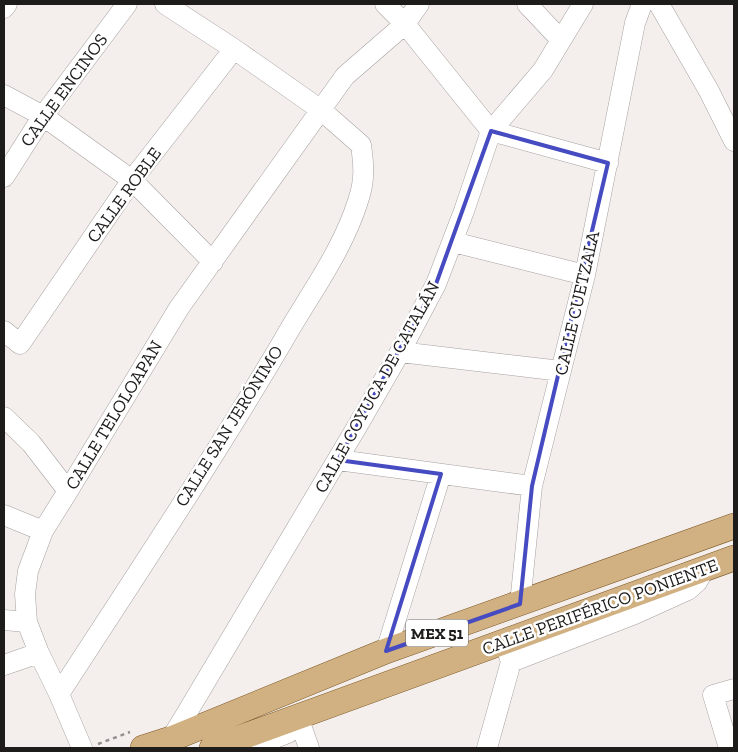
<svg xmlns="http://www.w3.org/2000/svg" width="738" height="752" font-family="'Zilla Slab',serif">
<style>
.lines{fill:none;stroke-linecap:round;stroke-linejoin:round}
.minor-casing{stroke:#a6a19f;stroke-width:21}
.major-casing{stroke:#7e5a28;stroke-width:26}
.path{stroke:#94908f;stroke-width:2.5;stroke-dasharray:4 4;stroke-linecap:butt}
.minor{stroke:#fff;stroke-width:20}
.major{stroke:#d1b082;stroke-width:25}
.marked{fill:none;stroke:#464bc1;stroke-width:4;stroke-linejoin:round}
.labels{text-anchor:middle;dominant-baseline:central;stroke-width:5;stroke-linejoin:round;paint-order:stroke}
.shield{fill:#fff;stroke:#62605f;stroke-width:1}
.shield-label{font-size:16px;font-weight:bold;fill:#1e1c1b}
.street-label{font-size:18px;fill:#1e1c1b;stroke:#fff}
</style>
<rect width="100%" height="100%" fill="#f4efed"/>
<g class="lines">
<!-- minor casing -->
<g class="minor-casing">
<path id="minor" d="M385,4l20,20 86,107
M527,4l33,35
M659,4l50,87 25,50
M4,8l3,-4
M4,95l39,21 89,64 81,82
M491,131l117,32
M4,177l39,-61 84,-112
M453,242l132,33
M4,331l16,13 112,-164 102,-131
M400,352l161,19
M4,417l27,26 37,48
M338,460l194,26
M4,515l39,16
M520,604l12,-118 53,-211 50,-252 7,-19
M4,620l23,2
M386,651l55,-177
M511,662l124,-48 53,-24 9,-8 8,-14
M4,665l35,-12
M59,694c76,-117 153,-233 224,-353 26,-46 59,-89 75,-140 7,-20 6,-35 3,-56l-40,-35 -87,-61 -69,-45
M298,717l11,31
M171,744v-5l17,-28 170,-286 42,-73 36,-68 28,-73 27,-80 52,-61 40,-66
M82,748l-23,-54 -20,-41 -12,-31 -2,-28 3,-23 15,-40 25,-40 111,-183 166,-232 60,-52 14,-20
M249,748l39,-15
M487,748l24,-86 -4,-13
M729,748l-16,-53 21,-6"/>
</g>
<!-- major casing -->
<g class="major-casing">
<path id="major" d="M143,748l28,-9 215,-88 348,-125
M212,748l522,-190"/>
</g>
<!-- path -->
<path class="path" d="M98,744l32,-12"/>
<!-- minor -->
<use href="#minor" class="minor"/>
<!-- major -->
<use href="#major" class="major"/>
</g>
<!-- marked area -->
<path class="marked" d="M491,131l117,32 -76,323 -12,118 -134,47 55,-177 -103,-14 98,-176z"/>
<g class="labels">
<!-- shield labels -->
<rect class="shield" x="406" y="619.5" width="62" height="27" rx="4"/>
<g class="shield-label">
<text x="437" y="633">MEX 51</text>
</g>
<!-- street labels -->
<g class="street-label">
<text transform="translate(64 90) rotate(-54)">CALLE ENCINOS</text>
<text transform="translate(124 195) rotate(-54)">CALLE ROBLE</text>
<text transform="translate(577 303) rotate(-77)">CALLE CUETZALA</text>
<text transform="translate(377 387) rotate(-61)">CALLE COYUCA DE CATALÁN</text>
<text transform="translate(114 415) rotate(-59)">CALLE TELOLOAPAN</text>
<text transform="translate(229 426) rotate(-58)">CALLE SAN JERÓNIMO</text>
<text transform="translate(600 607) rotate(-20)">CALLE PERIFÉRICO PONIENTE</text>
</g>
</g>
<!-- border -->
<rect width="738" height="752" fill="none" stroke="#1e1c1b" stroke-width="10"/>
</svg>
